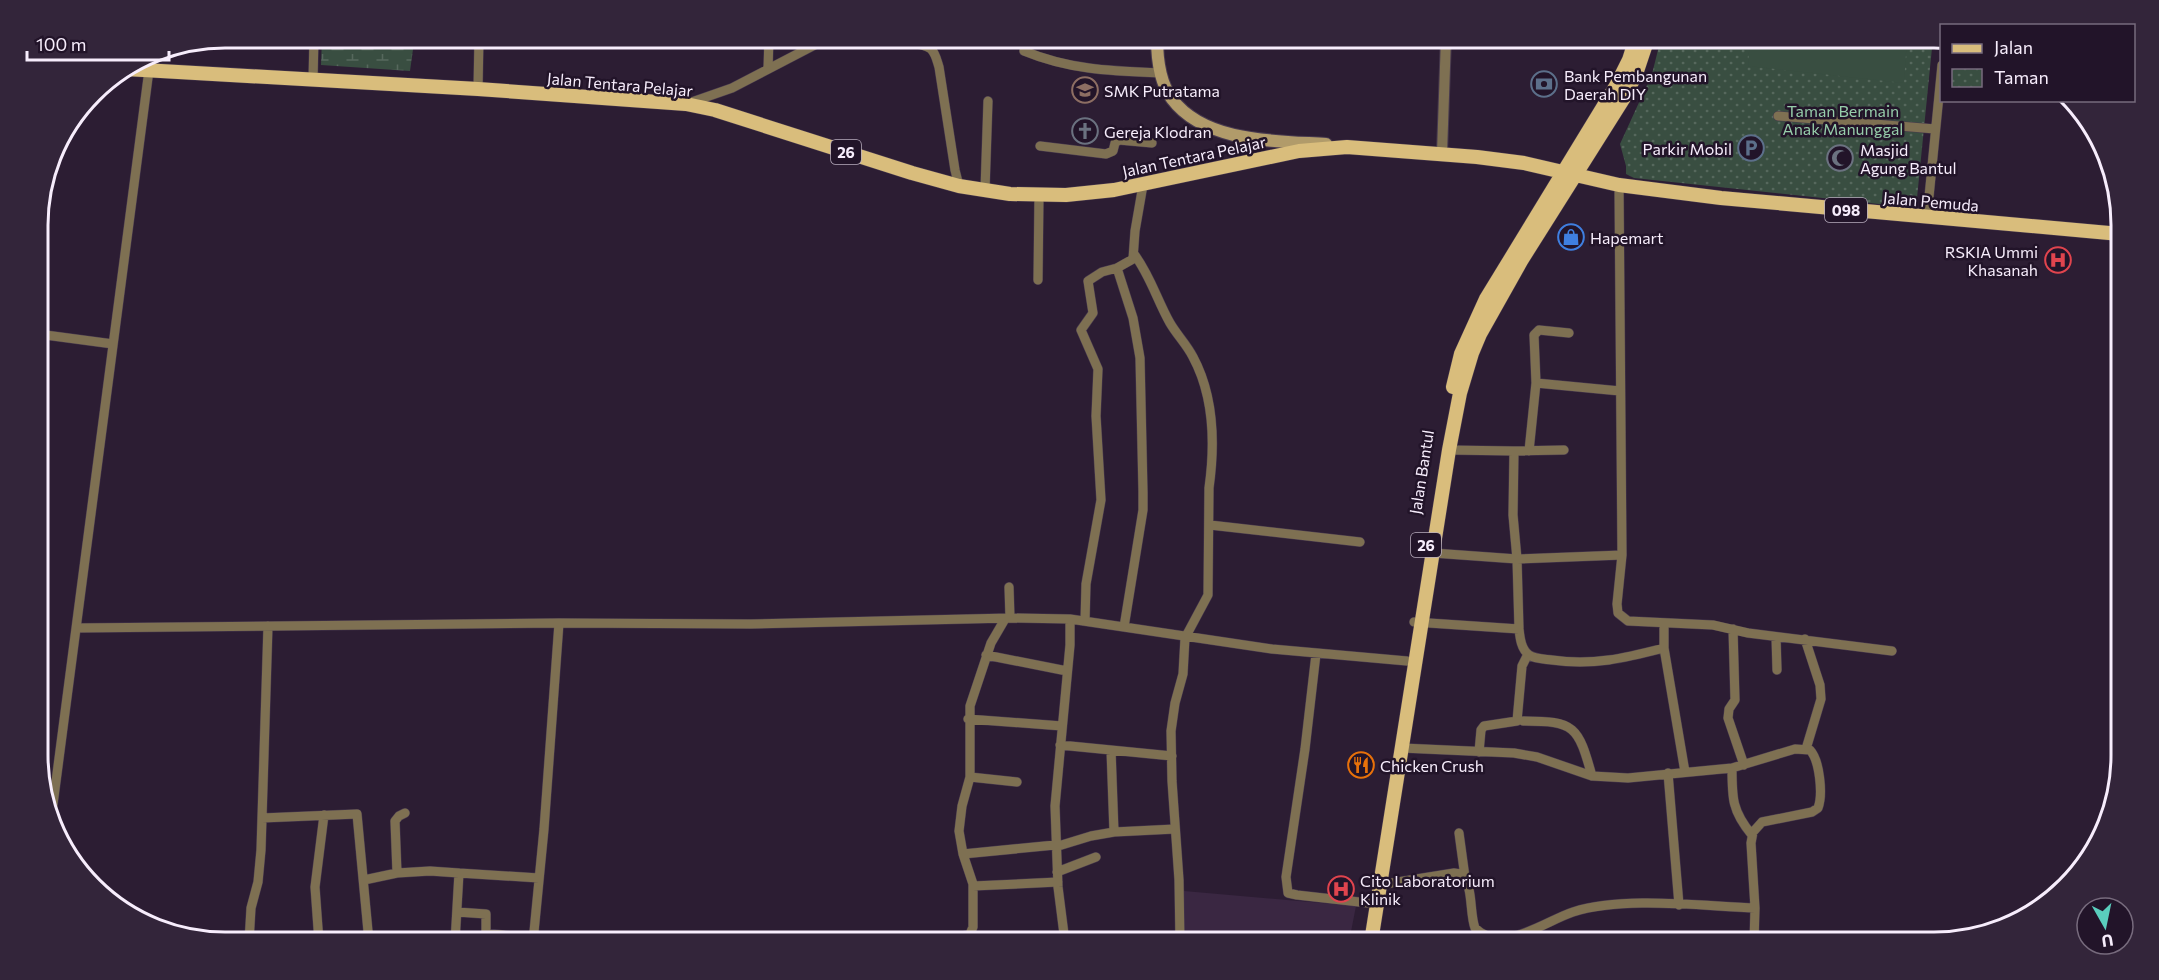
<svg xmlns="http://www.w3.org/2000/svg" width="2159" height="980" font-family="Commissioner,sans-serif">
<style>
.built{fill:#3a2742}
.wetland{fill:url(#wetland-marsh)}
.park{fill:url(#park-dots)}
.pitch{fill:#394e41}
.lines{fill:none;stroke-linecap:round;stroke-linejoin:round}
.minor-casing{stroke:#483a4f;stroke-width:10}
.tertiary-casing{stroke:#483a4f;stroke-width:12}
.secondary-casing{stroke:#483a4f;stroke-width:14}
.primary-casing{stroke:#483a4f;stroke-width:15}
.minor{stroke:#7e7052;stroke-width:9}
.tertiary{stroke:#7e7052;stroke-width:10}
.secondary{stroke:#b19b6a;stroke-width:12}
.primary{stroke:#d9bd7c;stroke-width:14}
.labels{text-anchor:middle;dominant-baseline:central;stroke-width:5;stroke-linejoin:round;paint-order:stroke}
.shield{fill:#221429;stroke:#b7acbd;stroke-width:1.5}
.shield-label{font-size:15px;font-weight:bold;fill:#f7edfc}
.poi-label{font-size:16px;fill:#f7edfc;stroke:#221429;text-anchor:start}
.street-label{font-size:16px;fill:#f7edfc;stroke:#221429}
.park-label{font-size:16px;fill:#96cdaa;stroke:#221429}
.rim{fill:none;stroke:#f7edfc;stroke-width:3}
</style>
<defs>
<pattern id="wetland-marsh" width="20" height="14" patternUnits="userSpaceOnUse" patternTransform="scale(1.5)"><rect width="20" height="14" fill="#394e41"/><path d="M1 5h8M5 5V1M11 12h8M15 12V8" fill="none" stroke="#56685d"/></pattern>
<pattern id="park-dots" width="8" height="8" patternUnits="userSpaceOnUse" patternTransform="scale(1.5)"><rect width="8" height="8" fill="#394e41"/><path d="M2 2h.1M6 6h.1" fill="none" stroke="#56685d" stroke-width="1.8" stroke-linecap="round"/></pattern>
</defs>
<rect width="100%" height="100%" fill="#2c1d33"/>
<!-- built -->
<path class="built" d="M1184,891l172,15 -7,36h-167l-1,-19z"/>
<!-- wetland -->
<path class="wetland" d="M322,38h151l1,9 -60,-5 -4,29 -89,-6z"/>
<!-- park -->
<path class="park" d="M1661,38h272l-17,170 -282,-30 -8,-4v-8l-6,-22 32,-70z"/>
<!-- pitch -->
<path class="pitch" d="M1750,38h157l-3,45 -156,-17z"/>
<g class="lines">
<!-- minor casing -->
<g class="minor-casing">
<path id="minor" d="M859,38c16,1 61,2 72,11 5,5 6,12 8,18l16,103 4,16
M1024,51c46,19 88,20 137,22
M768,69l1,-31
M313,80l1,-42
M478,89l1,-51
M689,103l43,-15 96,-50
M1778,116l157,13
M1040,146l66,8 7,-3 2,-8 4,-3 33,3
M1619,185l3,370 -5,49 1,9 10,8 85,4 35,8 144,18
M985,190l3,-89
M1927,217l15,-152
M1134,254c16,21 23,46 36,69 7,12 17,22 23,34 21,39 22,88 16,131l-1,107 -23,43 -2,36 -8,29 -4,28 1,50 7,99 1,62
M1038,280l1,-84
M38,334l75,10
M1536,383l84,8
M1449,450l65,1 50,-1
M1514,451l-1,64 4,44 2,70c1,9 2,20 10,26 6,4 16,4 23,5 41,6 73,-2 112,-12
M1529,451l7,-68 -2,-48 5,-5 30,3
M1210,525l150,17
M1433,553l84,6 105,-4
M1009,587l1,31
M1085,621l1,-37 15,-84 -5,-84 2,-47 -17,-39 12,-17 -5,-32 14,-9 15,-4
M1414,622l105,7
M1664,623v25l21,124
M1124,627l19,-117v-18l-3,-134 -7,-40 -16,-50 16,-9 2,-28 8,-46
M76,628l483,-5
M1733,629l2,71 -6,9 -1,9 16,47
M1776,637l1,33
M1805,639l15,46 1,14 -15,50
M1316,654l-11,95 -19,128 2,16 9,2 71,8
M986,655l81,16
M968,719l94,7
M1523,721c52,0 55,5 69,55
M1060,745l112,11
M1402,748l112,5 23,4 55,19 36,2 104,-10 63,-19 15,1c10,11 13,45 8,58l-6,4 -50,10 -9,10 -2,11 4,65 -1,34
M1479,752l2,-22 3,-4 33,-5 5,-55 6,-12
M1732,768c0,30 0,43 20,67
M1668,773l11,132
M970,777l47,5
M52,812l97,-742
M262,818l95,-4 12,128
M1114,832l61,-3
M1459,833l6,44
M1055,847l36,-11 23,-4 -3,-82
M963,854l92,-9
M1057,872l39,-15
M397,873l33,-2 29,2 -4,69
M459,873l80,5
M364,880l33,-7 -2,-52 4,-5 6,-3
M1379,885l75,-12 7,1c13,12 8,38 14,54 27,27 70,-7 98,-16 51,-16 128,-6 182,-4
M973,886l85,-4
M457,912l29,2v19l47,6
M249,942l2,-34 7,-26 3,-32 7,-224
M319,942l-4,-55 9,-72
M533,942l11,-113 15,-206 192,1 259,-6 60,1 202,30 135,12
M948,942l5,-3 17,-5 3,-7v-43l-10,-30 -4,-23 3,-25 8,-29v-71l21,-63 14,-24
M1065,942l-7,-55 -3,-81 15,-161v-26"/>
</g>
<!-- tertiary casing -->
<g class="tertiary-casing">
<path id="tertiary" d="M1442,153l4,-115"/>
</g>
<!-- secondary casing -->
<g class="secondary-casing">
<path id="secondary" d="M1157,38c0,19 3,45 15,61 33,44 105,42 154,45"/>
</g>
<!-- primary casing -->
<g class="primary-casing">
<path id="primary" d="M126,69l352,20 208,15 29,6 197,63 47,13 51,8 56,1 48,-5 185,-39 48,-4 130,10 47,6 95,22 102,13 399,36
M1453,387l8,-33 25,-55 130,-213 13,-26 7,-22
M1371,942l78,-492 11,-57 12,-40 8,-19 41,-73 106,-168 10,-22 11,-33"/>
</g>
<!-- minor -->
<use href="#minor" class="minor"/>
<!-- tertiary -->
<use href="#tertiary" class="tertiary"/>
<!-- secondary -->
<use href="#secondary" class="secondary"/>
<!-- primary -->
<use href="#primary" class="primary"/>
</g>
<!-- icons -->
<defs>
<g id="bank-ring" transform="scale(1.35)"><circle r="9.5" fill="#221429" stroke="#5c6f8a" stroke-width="1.5"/><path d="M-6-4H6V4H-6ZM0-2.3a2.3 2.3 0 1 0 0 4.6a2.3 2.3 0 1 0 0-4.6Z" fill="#5c6f8a"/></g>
<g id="school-ring" transform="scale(1.35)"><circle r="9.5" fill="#221429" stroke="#8d6e63" stroke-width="1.5"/><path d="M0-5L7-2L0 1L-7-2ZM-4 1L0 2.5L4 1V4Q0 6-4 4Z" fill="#8d6e63"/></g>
<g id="church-ring" transform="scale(1.35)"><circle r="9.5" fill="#221429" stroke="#6b7280" stroke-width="1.5"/><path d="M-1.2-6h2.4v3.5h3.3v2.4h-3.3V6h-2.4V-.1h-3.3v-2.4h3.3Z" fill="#6b7280"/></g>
<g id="parking-ring" transform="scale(1.35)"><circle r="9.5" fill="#221429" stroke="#5c6f8a" stroke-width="1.5"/><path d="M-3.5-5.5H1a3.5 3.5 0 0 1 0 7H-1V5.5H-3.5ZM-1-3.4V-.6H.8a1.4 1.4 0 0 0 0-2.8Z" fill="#5c6f8a"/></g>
<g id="mosque-ring" transform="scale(1.35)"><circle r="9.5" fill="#221429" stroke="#6b7280" stroke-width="1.5"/><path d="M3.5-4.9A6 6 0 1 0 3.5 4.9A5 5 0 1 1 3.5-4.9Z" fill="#6b7280"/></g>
<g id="shop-ring" transform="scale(1.35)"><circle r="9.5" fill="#221429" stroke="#3f7fe0" stroke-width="1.5"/><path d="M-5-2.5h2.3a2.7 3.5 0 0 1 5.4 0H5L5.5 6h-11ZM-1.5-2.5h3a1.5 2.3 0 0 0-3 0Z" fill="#3f7fe0"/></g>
<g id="hospital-ring" transform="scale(1.35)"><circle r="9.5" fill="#221429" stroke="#e0444e" stroke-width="1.5"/><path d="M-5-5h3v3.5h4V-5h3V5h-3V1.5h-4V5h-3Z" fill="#e0444e"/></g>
<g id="restaurant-ring" transform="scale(1.35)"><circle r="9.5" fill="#221429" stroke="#e8710a" stroke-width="1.5"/><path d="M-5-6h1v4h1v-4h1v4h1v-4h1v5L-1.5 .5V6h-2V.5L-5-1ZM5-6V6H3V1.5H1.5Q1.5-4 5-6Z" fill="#e8710a"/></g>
</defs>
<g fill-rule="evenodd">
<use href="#bank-ring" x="1544" y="84"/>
<use href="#school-ring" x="1085" y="90"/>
<use href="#church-ring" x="1085" y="131"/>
<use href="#parking-ring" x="1751" y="148"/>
<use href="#mosque-ring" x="1840" y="158"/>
<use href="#shop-ring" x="1571" y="237"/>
<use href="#hospital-ring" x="2058" y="260"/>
<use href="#restaurant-ring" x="1361" y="765"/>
<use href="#hospital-ring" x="1341" y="889"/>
</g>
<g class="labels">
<!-- shield labels -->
<g class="shield">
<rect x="831" y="140" width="30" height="24" rx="4.5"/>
<rect x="1825" y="198" width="42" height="24" rx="4.5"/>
<rect x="1411" y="533" width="30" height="24" rx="4.5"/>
</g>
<g class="shield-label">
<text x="846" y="152">26</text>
<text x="1846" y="210">098</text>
<text x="1426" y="545">26</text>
</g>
<!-- poi labels -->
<g class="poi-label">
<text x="1564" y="75">Bank Pembangunan<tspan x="1564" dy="18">Daerah DIY</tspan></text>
<text x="1104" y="90">SMK Putratama</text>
<text x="1104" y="131">Gereja Klodran</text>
<text x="1732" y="148" text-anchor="end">Parkir Mobil</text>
<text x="1860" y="149">Masjid<tspan x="1860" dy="18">Agung Bantul</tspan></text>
<text x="1590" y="237">Hapemart</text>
<text x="2038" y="251" text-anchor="end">RSKIA Ummi<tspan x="2038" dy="18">Khasanah</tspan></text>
<text x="1380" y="765">Chicken Crush</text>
<text x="1360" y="880">Cito Laboratorium<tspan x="1360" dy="18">Klinik</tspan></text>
</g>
<!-- street labels -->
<g class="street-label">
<text transform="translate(620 84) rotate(5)">Jalan Tentara Pelajar</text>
<text transform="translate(1194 156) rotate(-12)">Jalan Tentara Pelajar</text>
<text transform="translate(1931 201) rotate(5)">Jalan Pemuda</text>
<text transform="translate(1421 472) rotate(-81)">Jalan Bantul</text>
</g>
<!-- park labels -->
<g class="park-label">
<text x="1843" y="110">Taman Bermain<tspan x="1843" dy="18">Anak Manunggal</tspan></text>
</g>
</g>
<!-- crop -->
<path d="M0 0H2159V980H0ZM225 48H1934A177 177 0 0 1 2111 225V755A177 177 0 0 1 1934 932H225A177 177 0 0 1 48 755V225A177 177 0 0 1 225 48Z" fill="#33253a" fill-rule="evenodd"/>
<path class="rim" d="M225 48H1934A177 177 0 0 1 2111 225V755A177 177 0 0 1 1934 932H225A177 177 0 0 1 48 755V225A177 177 0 0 1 225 48Z"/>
<!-- legend -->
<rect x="1940" y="24" width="195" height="78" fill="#221429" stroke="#776b7d" stroke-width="1.5"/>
<rect x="1952" y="44" width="30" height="9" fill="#d9bd7c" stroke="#776b7d" stroke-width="1.5"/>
<text x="1994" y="54" font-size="18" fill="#f7edfc">Jalan</text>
<rect x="1952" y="69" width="30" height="18" fill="url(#park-dots)" stroke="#776b7d" stroke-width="1.5"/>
<text x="1994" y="84" font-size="18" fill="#f7edfc">Taman</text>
<!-- north arrow -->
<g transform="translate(2105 926) rotate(171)"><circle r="28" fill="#221429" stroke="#776b7d" stroke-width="1.5"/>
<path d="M0-4.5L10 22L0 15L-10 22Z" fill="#5acebd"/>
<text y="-9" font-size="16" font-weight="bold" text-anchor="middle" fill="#f7edfc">U</text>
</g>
<!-- scale -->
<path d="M27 51v9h142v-9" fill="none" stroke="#f7edfc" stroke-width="3"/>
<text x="36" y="51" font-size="18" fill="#f7edfc" stroke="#221429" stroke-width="4.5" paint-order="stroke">100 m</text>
</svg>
